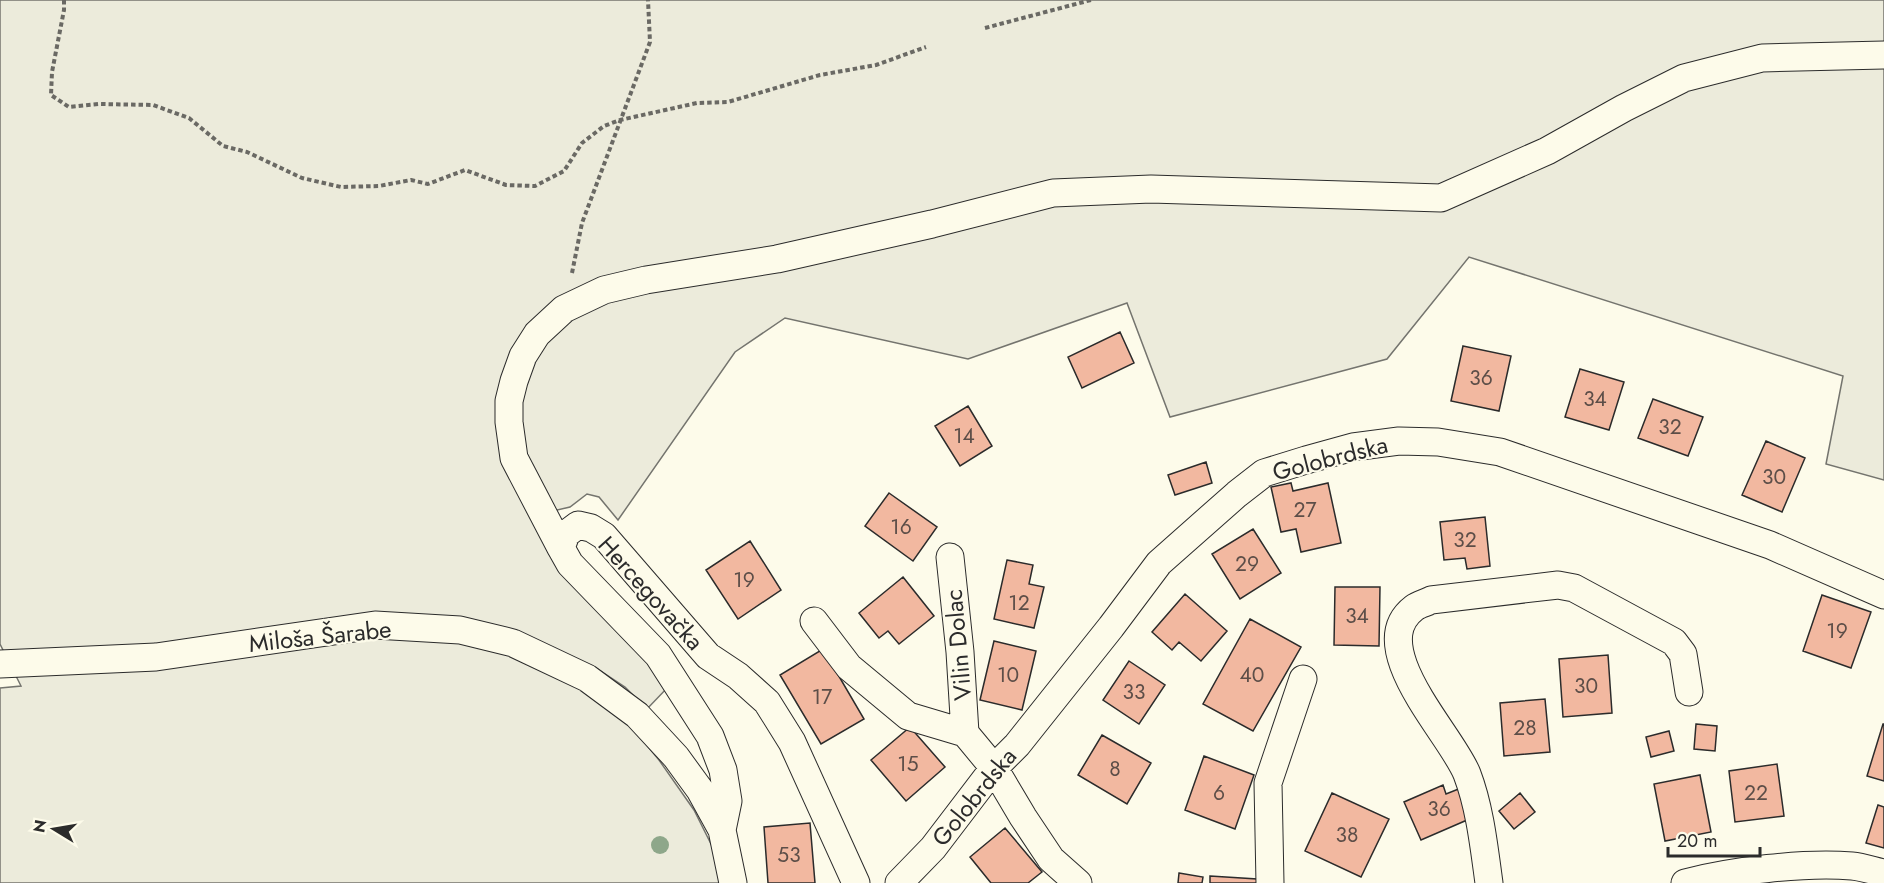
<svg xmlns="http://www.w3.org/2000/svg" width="1884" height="883" font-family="Jost,sans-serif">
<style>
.green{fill:#ecebdb;stroke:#74746e;stroke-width:1.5}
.building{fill:#f2b8a0;stroke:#2b2b2b;stroke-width:1.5}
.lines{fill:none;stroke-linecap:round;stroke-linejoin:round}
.street-casing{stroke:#2b2b2b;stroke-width:29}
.path{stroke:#6a6964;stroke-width:4;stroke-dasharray:4.5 3;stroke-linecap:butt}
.street{stroke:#fdfbea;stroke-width:27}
.tree{fill:#8ea78a}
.labels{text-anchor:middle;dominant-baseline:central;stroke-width:4.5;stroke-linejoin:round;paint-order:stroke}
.number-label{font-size:21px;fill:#5d4e48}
.street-label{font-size:24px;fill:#2b2b2b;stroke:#fdfbea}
</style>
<rect width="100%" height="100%" fill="#fdfbea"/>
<!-- green -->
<path class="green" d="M0,0h1884v51l-122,3 -322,140 -289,-9 -506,91 -110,56 -30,130 164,224 -22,23 -22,-22 -29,-19 -15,16 50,42 28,34 35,50 22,44 7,29h-723v-195l21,-2 -21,-42z
M1884,59v421l-58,-16 17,-88 -374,-119 -82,102 -217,58 -43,-114 -159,56 -183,-41 -50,34 -117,168 -19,-23 -12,-3 -17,13 -17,4 -11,-10 -29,-79 4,-40 49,-70 487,-115 389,5 184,-90 136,-49z"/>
<!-- building -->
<path class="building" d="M1120,332l14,31 -52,25 -14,-31z
M1463,346l48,10 -12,55 -48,-10z
M1580,369l44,13 -15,48 -44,-13z
M1653,399l50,18 -15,39 -50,-18z
M968,406l24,40 -32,20 -25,-40z
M1766,441l39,17 -23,54 -40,-17z
M1206,462l6,21 -37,12 -7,-20z
M1291,483l2,8 35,-8 13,60 -40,9 -5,-23 -15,3 -10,-45z
M889,493l48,34 -24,34 -48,-35z
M1485,517l5,49 -23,3 -2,-11 -21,2 -4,-38z
M1253,529l28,44 -41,26 -28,-45z
M750,541l31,49 -43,29 -32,-49z
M1007,560l26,5 -4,19 15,3 -10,41 -40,-9z
M903,577l31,39 -35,28 -11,-13 -9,7 -20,-25z
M1335,587h45l-1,59 -45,-1z
M1185,594l42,37 -26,30 -22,-19 -7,8 -20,-18z
M1822,595l49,17 -20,56 -48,-17z
M1250,619l51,28 -48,84 -50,-27z
M994,641l42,10 -14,59 -42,-10z
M823,649l41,70 -43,25 -41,-69z
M1608,655l4,58 -49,4 -4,-58z
M1129,661l36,24 -26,39 -36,-24z
M1545,699l5,53 -46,4 -4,-53z
M1696,724l21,2 -2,25 -21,-2z
M1883,724h1v57l-17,-5z
M910,727l35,40 -39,34 -35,-41z
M1669,731l5,20 -23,6 -5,-20z
M1102,735l49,28 -24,41 -49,-29z
M1204,756l50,19 -19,54 -50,-19z
M1777,764l7,52 -49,6 -6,-51z
M1700,775l11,57 -46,9 -11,-57z
M1443,785l3,9 15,-6 13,29 -53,23 -17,-38z
M1332,793l57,26 -28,58 -56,-26z
M1520,793l15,19 -21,17 -15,-18z
M1878,805l6,2v41l-18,-5z
M810,823l5,60h-47l-4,-56z
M1005,828l37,44 -14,11h-37l-21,-26z
M1179,873l24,4 -1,6h-24z
M1210,876l47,3v4h-47z"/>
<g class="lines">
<!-- street casing -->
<g class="street-casing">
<path id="street" d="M561,548l-47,-90 -5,-36v-21l5,-20 9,-25 14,-22 27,-25 40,-19 42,-10 131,-21 155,-35 121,-31 98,-4 290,9 106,-47 77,-43 60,-30 78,-20 122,-3
M950,557l10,95 5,81
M814,621l35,46 59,49 57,17 29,35 29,49 28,42 27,24
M0,664l156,-7 219,-32 85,5 53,13 74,35 50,37 39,42 24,33 22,40 11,53
M722,830l6,-29 -5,-31 -13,-34 -52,-81 -88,-91 -9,-16 5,-14 12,-9 13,3 13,8 104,120 30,20 29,26 25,40 64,141
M899,883l34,-35 61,-80 23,-23 94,-118 48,-64 78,-69 27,-21 42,-13 47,-13 46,-6 39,1 62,10 270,93 114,50
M1270,883l-2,-100 35,-104
M1489,883c-5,-36 -9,-75 -22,-109 -15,-39 -104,-127 -53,-166 5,-4 12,-5 17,-8l127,-15 16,3 100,54 9,12 6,38
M1685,883c46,-12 119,-21 167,-17 11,1 22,5 32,7"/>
</g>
<!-- path -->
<path class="path" d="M64,0v10l-12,62 -1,23 18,12 30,-3 54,1 36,13 34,28 24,6 55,26 39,9 38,-1 32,-6 17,4 37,-14 41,15 29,1 29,-15 18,-28 22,-17 16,-6 77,-17 31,-1 92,-27 56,-10 50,-18
M985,28l106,-28
M572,273l10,-50 68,-181 -2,-42"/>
<!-- street -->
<use href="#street" class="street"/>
</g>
<!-- trees -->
<circle class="tree" cx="660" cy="845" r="9"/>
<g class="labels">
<!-- number labels -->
<g class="number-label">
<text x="1481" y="378">36</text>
<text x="1595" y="399">34</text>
<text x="1670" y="427">32</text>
<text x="964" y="436">14</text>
<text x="1774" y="477">30</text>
<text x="1305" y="510">27</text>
<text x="901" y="527">16</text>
<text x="1465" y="540">32</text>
<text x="1247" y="564">29</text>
<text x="744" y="580">19</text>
<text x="1019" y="603">12</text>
<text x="1357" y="616">34</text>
<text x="1837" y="631">19</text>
<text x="1008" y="675">10</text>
<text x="1252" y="675">40</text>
<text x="1586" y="686">30</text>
<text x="1134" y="692">33</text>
<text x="822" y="697">17</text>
<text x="1525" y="728">28</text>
<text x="908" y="764">15</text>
<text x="1115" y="769">8</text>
<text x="1219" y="793">6</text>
<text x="1756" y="793">22</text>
<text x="1439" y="809">36</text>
<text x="1347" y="835">38</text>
<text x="789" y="855">53</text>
</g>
<!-- street labels -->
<g class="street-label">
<text transform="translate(1330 458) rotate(-14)">Golobrdska</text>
<text transform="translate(651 593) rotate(48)">Hercegovačka</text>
<text transform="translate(320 636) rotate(-6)">Miloša Šarabe</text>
<text transform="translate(958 645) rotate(-95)">Vilin Dolac</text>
<text transform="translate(974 797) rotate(-51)">Golobrdska</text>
</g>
</g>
<!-- north arrow -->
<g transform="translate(54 829) rotate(281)" stroke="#fdfbea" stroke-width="4.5" paint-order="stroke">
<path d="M0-4.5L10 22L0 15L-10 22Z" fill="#2b2b2b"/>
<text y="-9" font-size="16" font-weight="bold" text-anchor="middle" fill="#2b2b2b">N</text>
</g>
<!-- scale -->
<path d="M1668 847v9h92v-9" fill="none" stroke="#2b2b2b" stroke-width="3"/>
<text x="1677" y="847" font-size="18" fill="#2b2b2b" stroke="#fdfbea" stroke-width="4.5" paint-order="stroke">20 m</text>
</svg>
